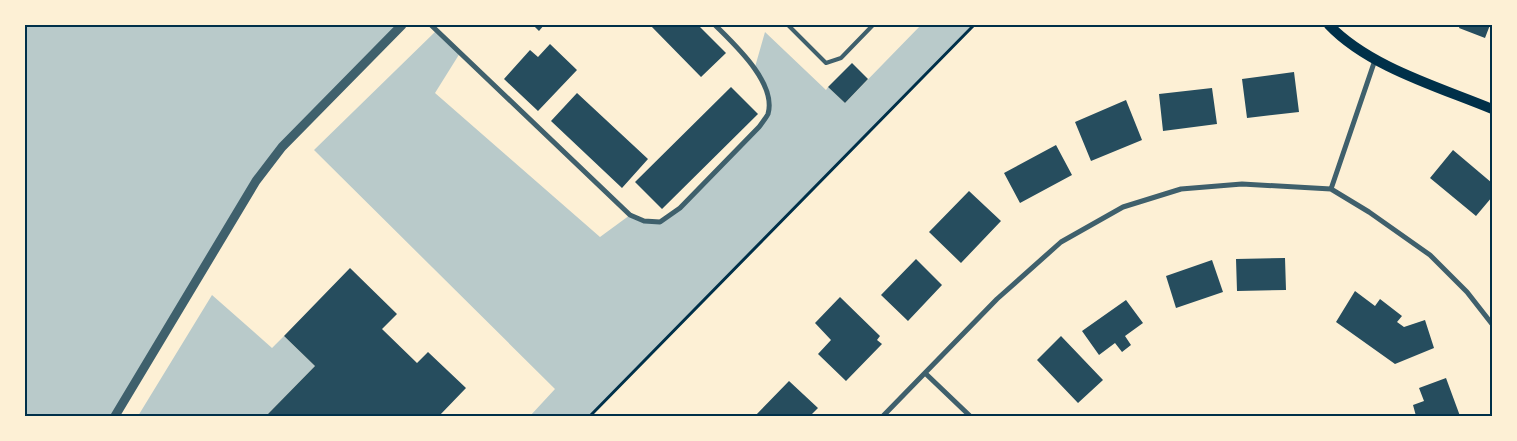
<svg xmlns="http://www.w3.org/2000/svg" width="1517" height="441" font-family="Spectral,serif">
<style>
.green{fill:#b9caca}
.building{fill:#264d5e}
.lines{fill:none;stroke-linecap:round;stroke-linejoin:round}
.path{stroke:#003049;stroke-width:3}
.service{stroke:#3f606c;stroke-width:4}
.minor{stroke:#3f606c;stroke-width:5}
.tertiary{stroke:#3f606c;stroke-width:9}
.secondary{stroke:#003049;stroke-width:10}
.neatline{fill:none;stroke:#003049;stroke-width:2}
</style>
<rect width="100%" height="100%" fill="#fdf0d5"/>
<!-- green -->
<path class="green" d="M25,25h377l-120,122 -167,269h-90z
M921,25h53l-384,391h-60l25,-27 -241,-239 123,-120 23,23 -25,40 165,144 30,-22 14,6 16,1 20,-14 79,-81 9,-14 -1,-17 -12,-29 10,-35 61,58 2,-3 17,16z
M212,295l60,53 12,-12 31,30 -49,50h-128z"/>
<!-- building -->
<path class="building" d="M533,25h11l-5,6z
M650,25h48l28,28 -25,24z
M1460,25h30l-5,13 -26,-10z
M550,44l27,26 -39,41 -34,-32 26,-29 8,7z
M852,63l16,16 -23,24 -17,-16z
M1294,72l5,40 -52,6 -5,-39z
M731,87l27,27 -96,95 -27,-27z
M1212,88l5,36 -54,7 -4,-37z
M577,93l71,66 -26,29 -71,-67z
M1126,100l16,40 -51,21 -16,-39z
M1056,145l16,30 -52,28 -16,-30z
M1453,150l39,33v14l-16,19 -46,-38z
M969,191l32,30 -40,42 -32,-31z
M1285,258l1,32 -49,1 -1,-32z
M916,259l26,26 -34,36 -27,-26z
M1212,260l11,32 -47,16 -10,-32z
M350,268l47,46 -15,15 35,34 11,-11 38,36 -27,28h-173l49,-50 -31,-30z
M1355,291l20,15 5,-7 22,17 -5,6 7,5 21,-7 9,28 -39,16 -59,-42z
M840,297l40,39 -3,4 5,4 -36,37 -28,-27 13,-14 -16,-17z
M1126,300l17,23 -18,13 6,9 -9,7 -7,-9 -16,12 -17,-24z
M1061,336l42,44 -25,23 -41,-43z
M1446,378l14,38h-44l-3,-11 11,-4 -5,-13z
M789,381l29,27 -8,8h-55z"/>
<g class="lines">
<!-- path -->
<path class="path" d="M590,416l384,-391"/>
<!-- service -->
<path class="service" d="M788,25l38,38 15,-5 32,-33"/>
<!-- minor -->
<path class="minor" d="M431,25l199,190 14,6 16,1 20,-14 79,-81c3,-4 7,-9 9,-13 9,-31 -34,-70 -53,-89
M1331,189l44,-129
M925,373l45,43
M883,416l114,-117 64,-57 62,-35 58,-18 61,-5 89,5 38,23 61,43 37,37 25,32"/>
<!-- tertiary -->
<path class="tertiary" d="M115,416l141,-235 26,-34 120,-122"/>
<!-- secondary -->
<path class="secondary" d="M1329,25c40,42 110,62 163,84"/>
</g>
<!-- border -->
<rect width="1517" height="441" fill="none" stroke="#fdf0d5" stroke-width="52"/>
<rect x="26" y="26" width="1465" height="389" class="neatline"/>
</svg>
